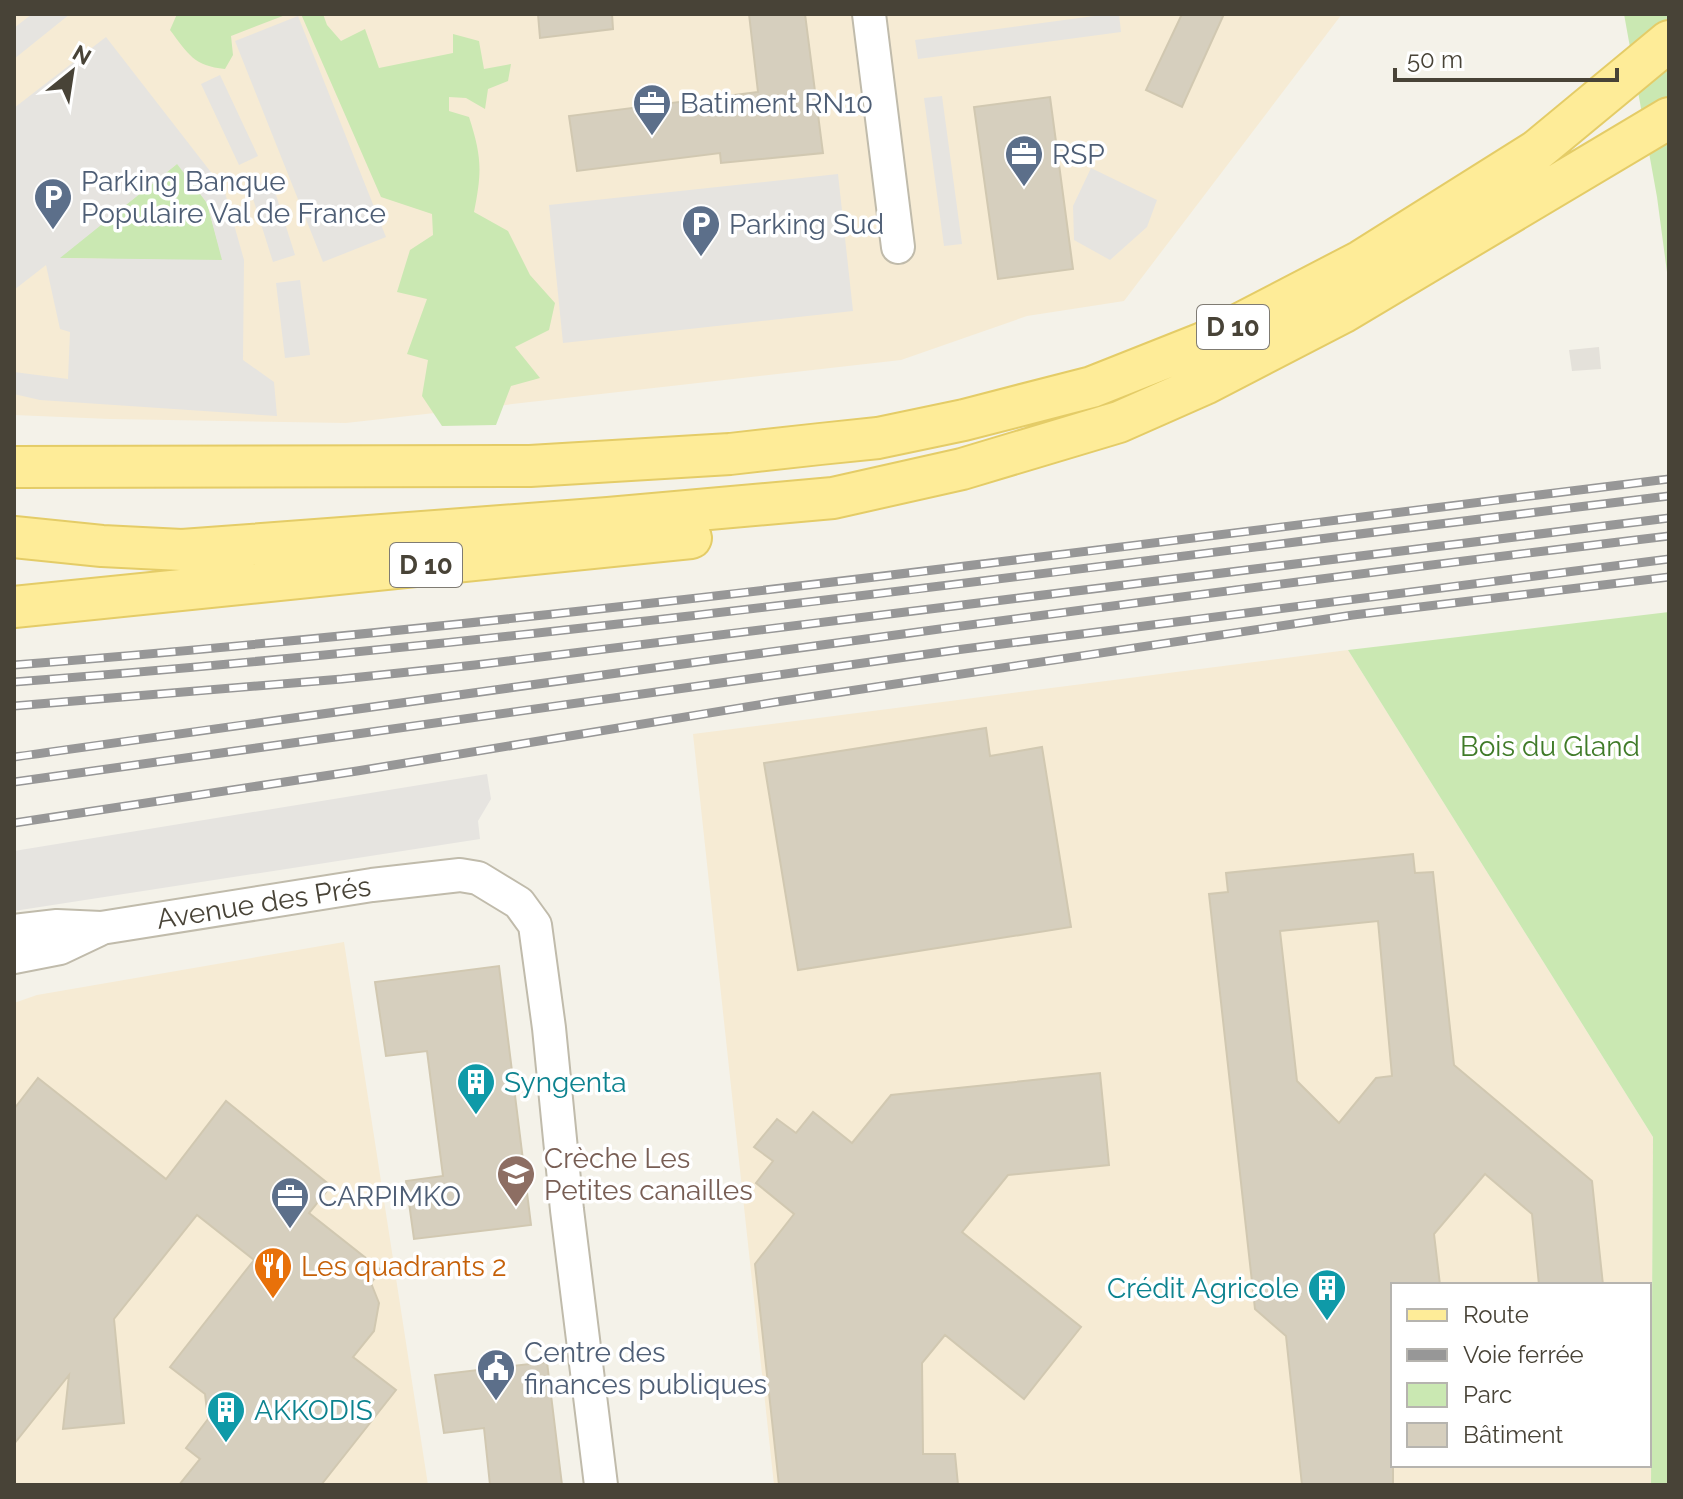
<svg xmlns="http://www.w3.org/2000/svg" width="1683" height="1499" font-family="Raleway,sans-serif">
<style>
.commercial{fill:#f6ebd4;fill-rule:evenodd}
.industrial{fill:#e4e1da}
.green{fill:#cae8b2}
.parking{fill:#e6e4e0;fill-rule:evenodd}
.building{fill:#d6cfbe;stroke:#d1c8b1;stroke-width:2;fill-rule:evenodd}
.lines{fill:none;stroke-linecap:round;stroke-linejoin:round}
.minor-casing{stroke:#c0bbab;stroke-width:36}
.major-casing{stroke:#e4cc67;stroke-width:44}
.minor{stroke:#fff;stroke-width:32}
.major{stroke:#feec98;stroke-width:40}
.rail-casing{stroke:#979797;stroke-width:9}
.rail{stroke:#fff;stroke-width:6;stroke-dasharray:18;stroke-linecap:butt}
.labels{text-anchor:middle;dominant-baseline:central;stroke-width:7;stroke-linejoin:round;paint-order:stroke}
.shield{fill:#fff;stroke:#7f7b73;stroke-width:2}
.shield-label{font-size:26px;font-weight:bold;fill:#484337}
.service-label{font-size:28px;fill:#4e5e75;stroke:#fff;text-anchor:start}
.park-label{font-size:28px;fill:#407b29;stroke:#fff}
.street-label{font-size:28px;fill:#484337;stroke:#fff}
.culture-label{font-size:28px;fill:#0d838f;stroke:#fff;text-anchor:start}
.education-label{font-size:28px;fill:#785e54;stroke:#fff;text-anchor:start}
.food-label{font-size:28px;fill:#c56008;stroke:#fff;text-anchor:start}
</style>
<rect width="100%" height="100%" fill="#f4f2e9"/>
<!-- commercial -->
<path class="commercial" d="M14,14h1328l-218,287 -97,15 -126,44 -555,63 -236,-4 -96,-4z
M1348,650l305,487 -2,348h-877l-81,-751zM1393,1285h256v180h-256z
M344,942l84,543h-414v-482l23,-8z"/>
<!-- industrial -->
<path class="industrial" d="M1599,347l2,22 -29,2 -3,-21z"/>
<!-- green -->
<path class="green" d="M177,14h111l-57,22 2,19 -8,14c-31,-3 -37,-15 -55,-39z
M301,14h22l4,11 14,16 24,-12 14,39 74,-15v-19l26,7 5,28 27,-5 -3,17 -20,8 -3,20 -19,-11 -17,-1v14l20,6c13,40 13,55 5,95l34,19 22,44 25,28 -6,27 -34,17 25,31 -29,8 -15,39 -54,1 -20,-30 6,-36 -21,-6 20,-55 -30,-7 13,-42 23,-15 -1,-21 -51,-17z
M1624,14h45v273l-12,-90z
M178,163l29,40 16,58 -164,-3z
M1669,612v873h-18l2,-348 -305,-487z"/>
<!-- parking -->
<path class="parking" d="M32,14h38l-56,45v-31z
M1109,14h10l2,18 -203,27 -3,-19z
M298,16l88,221 -63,25 -88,-221z
M106,37l118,152 20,71 -1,100 31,22 3,34 -237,-16 -26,-6v-22l54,7 2,-47 -10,-3 -14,-64 -32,25v-182zM177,164l30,39 15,57 -162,-2z
M220,75l38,81 -19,9 -38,-81z
M942,96l20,148 -18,2 -20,-148z
M1091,168l66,32 -10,27 -37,33 -36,-20 -1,-34z
M838,174l15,137 -290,32 -14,-138z
M271,179l24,76 -22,7 -24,-76z
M300,280l10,75 -25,3 -9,-75z
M487,774l4,25 -13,22 2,18 -466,72v-60z"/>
<!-- building -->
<path class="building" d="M538,14h74l1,15 -73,9z
M749,14h56l18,139 -102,10 -1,-10 -143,18 -8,-55 189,-24z
M1182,14h42l-42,93 -36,-17z
M1050,97l23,172 -75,10 -24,-172z
M986,728l4,28 52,-9 29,180 -273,43 -34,-207z
M1413,854l2,19 18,-1 21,193 138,116 11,104h-64l-7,-71 -47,-40 -51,60 6,51h-47v200h-91l-16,-149 -31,-27 -46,-415 19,-2 -2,-19zM1378,921l14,155 -16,2 -37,45 -42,-42 -17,-150z
M499,966l32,259 -117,14 -8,-58 37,-5 -16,-125 -41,5 -11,-74z
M1100,1073l9,92 -101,10 -46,57 119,95 -57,72 -79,-64 -23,28 1,91h32l3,31h-179l-24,-221 39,-50 -38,-31 17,-22 -19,-14 23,-28 19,14 17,-21 39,31 39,-48z
M38,1078l128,101 60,-78 105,85 -22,27 72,57 -10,13 8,20 -5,28 -21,26 43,33 -75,95h-142l21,-26 -14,-11 22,-29 -3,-25 -35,-27 84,-107 -57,-45 -83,104 10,104 -61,6 6,-54 -55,69v-335z
M547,1362l15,123h-72l-6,-57 -40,5 -9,-58z"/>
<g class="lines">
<!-- minor casing -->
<g class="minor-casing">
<g id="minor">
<path d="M869,14l29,233"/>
<path id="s1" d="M14,931l43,-5 44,2 271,-43 88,-10 18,3 41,25 16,22 14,103 18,182 34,275"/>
<path d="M14,957l46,-9 38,-18"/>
</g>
</g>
<!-- major casing -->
<g class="major-casing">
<path id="major" d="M14,467l516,-1 200,-12 90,-10 58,-6 86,-18 128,-33 111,-44 158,-82 175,-110 133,-110
M14,537l88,9 80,4 426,-32 225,-20 129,-29 157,-47 86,-38 137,-71 327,-195
M14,607l677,-69"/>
</g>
<!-- minor -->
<use href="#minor" class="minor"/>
<!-- major -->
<use href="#major" class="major"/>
<!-- rail casing -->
<g class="rail-casing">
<path id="rail" d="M14,665c553,-43 1104,-119 1655,-186
M14,682c554,-42 1104,-120 1655,-186
M14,706l328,-27 133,-14 1194,-147
M14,757c551,-77 1102,-155 1655,-221
M14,782l942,-132 713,-91
M14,823l343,-52 419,-69 577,-87 316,-38"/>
</g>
<!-- rail -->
<use href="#rail" class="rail"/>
</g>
<!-- icons -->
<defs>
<g id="office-pin" transform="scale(2)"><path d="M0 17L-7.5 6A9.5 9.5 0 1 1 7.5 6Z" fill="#5c6f8a" stroke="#fff"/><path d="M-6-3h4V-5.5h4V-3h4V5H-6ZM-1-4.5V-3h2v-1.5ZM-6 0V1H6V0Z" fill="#fff"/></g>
<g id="parking-pin" transform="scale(2)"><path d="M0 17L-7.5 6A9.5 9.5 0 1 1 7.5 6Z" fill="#5c6f8a" stroke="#fff"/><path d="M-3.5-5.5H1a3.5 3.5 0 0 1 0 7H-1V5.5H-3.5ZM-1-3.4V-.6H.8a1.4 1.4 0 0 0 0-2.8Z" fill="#fff"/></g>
<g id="building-pin" transform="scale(2)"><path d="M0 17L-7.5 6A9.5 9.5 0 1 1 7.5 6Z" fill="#0f9aa8" stroke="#fff"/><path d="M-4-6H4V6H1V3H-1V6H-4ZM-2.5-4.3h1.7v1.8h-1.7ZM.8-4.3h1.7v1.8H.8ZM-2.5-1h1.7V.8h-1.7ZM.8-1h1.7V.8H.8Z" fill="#fff"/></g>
<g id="school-pin" transform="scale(2)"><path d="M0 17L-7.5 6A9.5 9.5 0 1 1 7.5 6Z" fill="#8d6e63" stroke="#fff"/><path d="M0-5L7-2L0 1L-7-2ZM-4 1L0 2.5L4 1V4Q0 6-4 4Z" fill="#fff"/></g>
<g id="restaurant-pin" transform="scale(2)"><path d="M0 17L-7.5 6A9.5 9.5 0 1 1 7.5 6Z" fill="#e8710a" stroke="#fff"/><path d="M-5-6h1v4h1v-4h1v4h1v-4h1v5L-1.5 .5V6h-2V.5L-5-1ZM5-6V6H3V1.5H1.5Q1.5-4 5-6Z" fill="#fff"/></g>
<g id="civic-pin" transform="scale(2)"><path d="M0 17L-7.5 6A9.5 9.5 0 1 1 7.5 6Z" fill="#5c6f8a" stroke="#fff"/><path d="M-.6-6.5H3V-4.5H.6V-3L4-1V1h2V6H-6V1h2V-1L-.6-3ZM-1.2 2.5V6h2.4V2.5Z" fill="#fff"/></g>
</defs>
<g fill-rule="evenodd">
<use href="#office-pin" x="652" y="103"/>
<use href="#office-pin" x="1024" y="154"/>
<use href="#parking-pin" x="53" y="197"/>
<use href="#parking-pin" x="701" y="224"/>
<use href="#building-pin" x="476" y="1082"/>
<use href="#school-pin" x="516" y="1174"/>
<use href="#office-pin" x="290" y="1196"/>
<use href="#restaurant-pin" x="273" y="1266"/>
<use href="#building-pin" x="1327" y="1288"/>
<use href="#civic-pin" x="496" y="1368"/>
<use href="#building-pin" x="226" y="1410"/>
</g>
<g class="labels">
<!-- shield labels -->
<g class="shield">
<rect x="1197" y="305" width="72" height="44" rx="6"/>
<rect x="390" y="543" width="72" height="44" rx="6"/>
</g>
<g class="shield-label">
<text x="1233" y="327">D 10</text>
<text x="426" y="565">D 10</text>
</g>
<!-- service labels -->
<g class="service-label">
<text x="680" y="103">Batiment RN10</text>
<text x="1052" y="154">RSP</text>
<text x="81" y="181">Parking Banque<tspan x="81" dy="32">Populaire Val de France</tspan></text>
<text x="729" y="224">Parking Sud</text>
<text x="318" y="1196">CARPIMKO</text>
<text x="524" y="1352">Centre des<tspan x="524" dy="32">finances publiques</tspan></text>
</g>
<!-- park labels -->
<g class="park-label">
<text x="1550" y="746">Bois du Gland</text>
</g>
<!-- street labels -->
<g class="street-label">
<text stroke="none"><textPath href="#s1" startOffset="252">Avenue des Prés</textPath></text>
</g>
<!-- culture labels -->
<g class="culture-label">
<text x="504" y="1082">Syngenta</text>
<text x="1299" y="1288" text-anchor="end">Crédit Agricole</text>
<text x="254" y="1410">AKKODIS</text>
</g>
<!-- education labels -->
<g class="education-label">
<text x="544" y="1158">Crèche Les<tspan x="544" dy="32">Petites canailles</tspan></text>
</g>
<!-- food labels -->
<g class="food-label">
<text x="301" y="1266">Les quadrants 2</text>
</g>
</g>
<!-- border -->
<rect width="1683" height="1499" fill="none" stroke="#484337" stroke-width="32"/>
<!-- legend -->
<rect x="1391" y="1283" width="260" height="184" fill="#ffffff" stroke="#b6b4af" stroke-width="2"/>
<rect x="1407" y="1309" width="40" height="12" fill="#feec98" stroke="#b6b4af" stroke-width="2"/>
<text x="1463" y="1323" font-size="24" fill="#484337">Route</text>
<rect x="1407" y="1349" width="40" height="12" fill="#979797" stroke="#b6b4af" stroke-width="2"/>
<text x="1463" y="1363" font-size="24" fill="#484337">Voie ferrée</text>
<rect x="1407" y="1383" width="40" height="24" fill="#cae8b2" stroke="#b6b4af" stroke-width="2"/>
<text x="1463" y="1403" font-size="24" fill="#484337">Parc</text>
<rect x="1407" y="1423" width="40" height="24" fill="#d6cfbe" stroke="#b6b4af" stroke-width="2"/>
<text x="1463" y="1443" font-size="24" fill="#484337">Bâtiment</text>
<!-- north arrow -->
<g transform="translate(72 72) rotate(30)" stroke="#ffffff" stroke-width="6" paint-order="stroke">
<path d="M0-6L14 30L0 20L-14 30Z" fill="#484337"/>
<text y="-12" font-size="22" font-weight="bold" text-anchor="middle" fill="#484337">N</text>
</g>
<!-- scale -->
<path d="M1395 68v12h222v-12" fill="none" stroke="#484337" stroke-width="4"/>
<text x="1407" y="68" font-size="24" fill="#484337" stroke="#ffffff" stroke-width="6" paint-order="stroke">50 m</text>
</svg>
